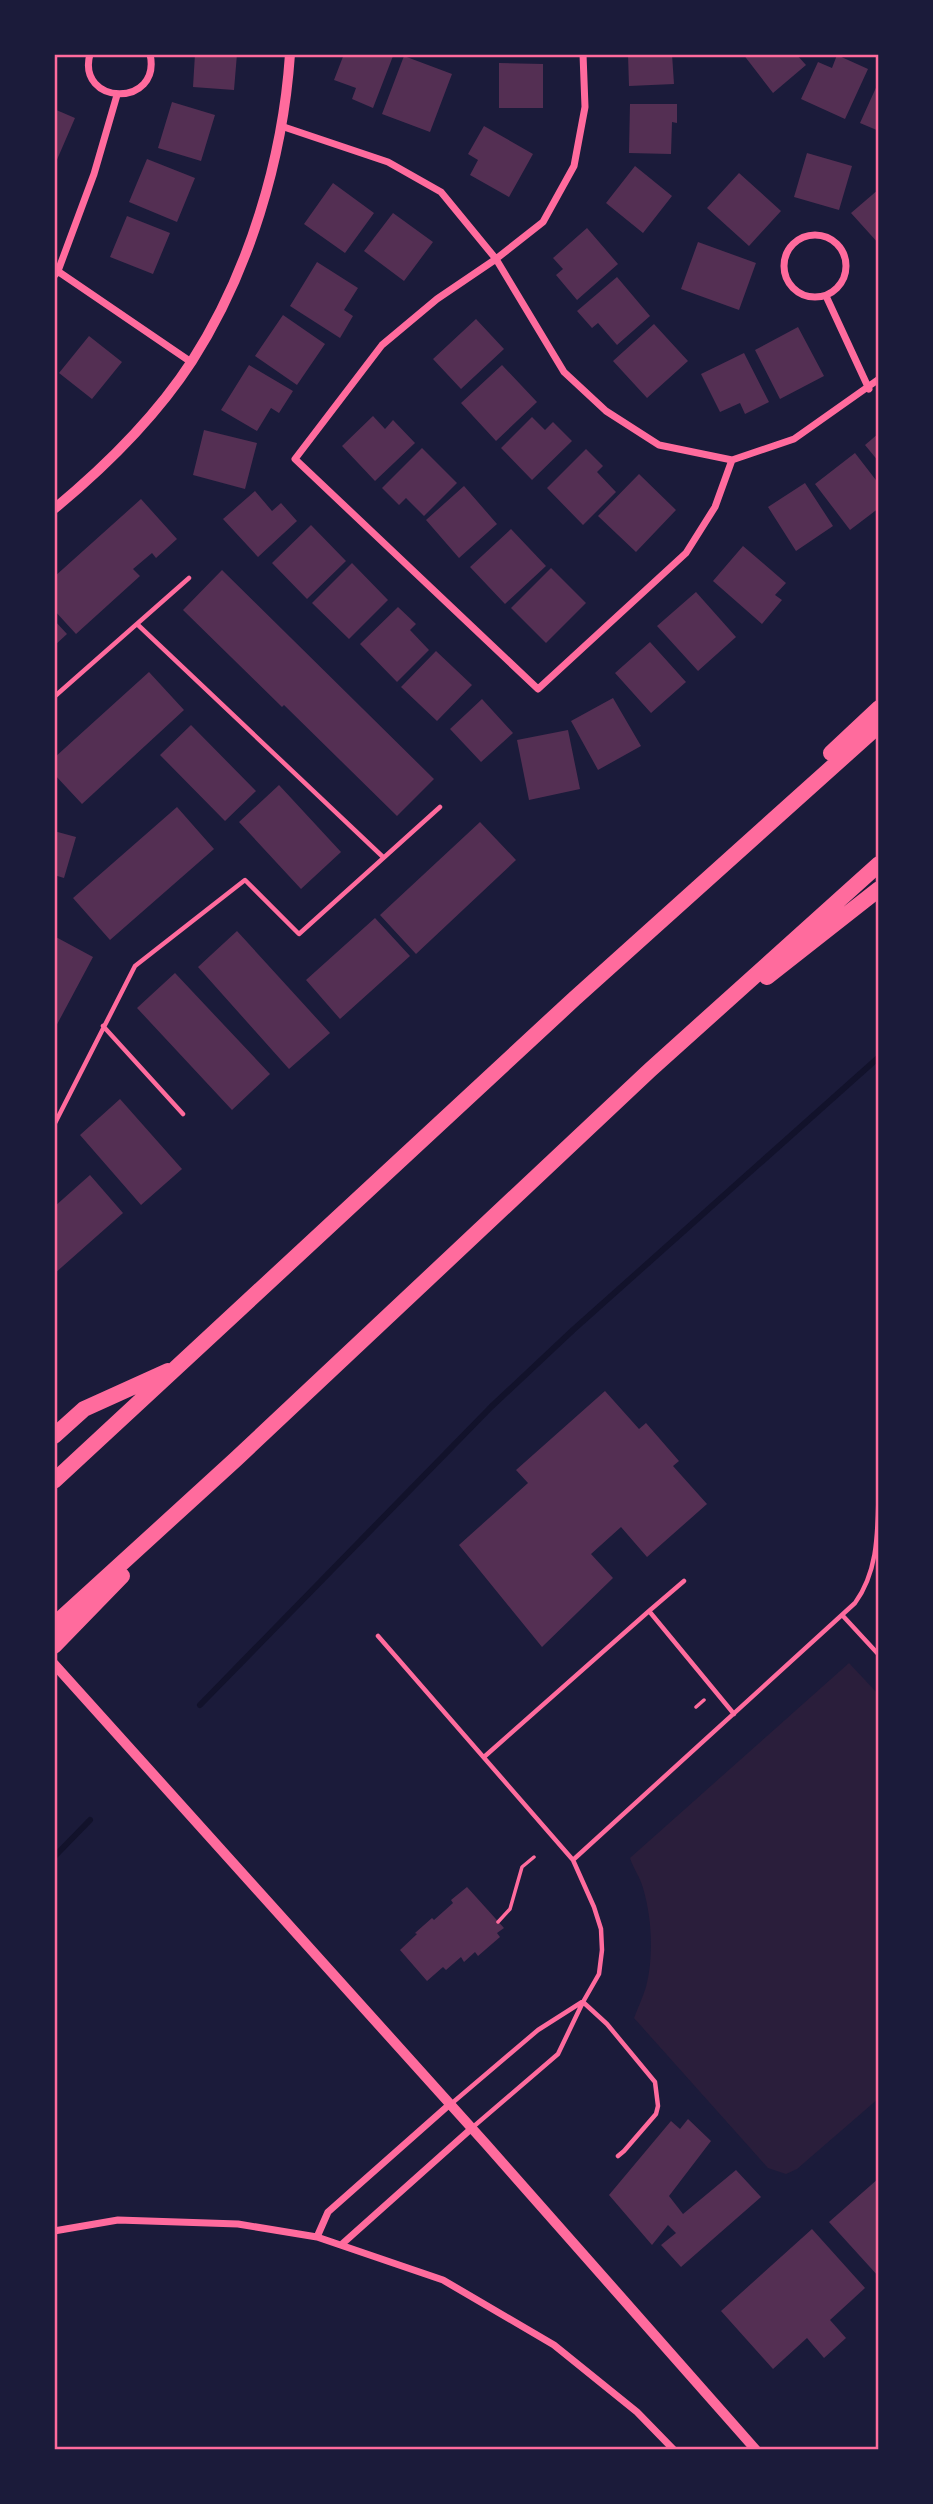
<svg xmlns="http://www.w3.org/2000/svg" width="933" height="2504" font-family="'Noto Sans',sans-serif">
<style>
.green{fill:#2a1e3b}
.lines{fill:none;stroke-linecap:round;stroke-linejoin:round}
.stream{stroke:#12122b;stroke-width:6}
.building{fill:#542f53}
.path{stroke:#ff6b9d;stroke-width:3.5}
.service{stroke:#ff6b9d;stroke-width:4.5}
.minor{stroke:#ff6b9d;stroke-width:7}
.tertiary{stroke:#ff6b9d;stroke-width:10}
.motorway{stroke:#ff6b9d;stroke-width:16}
.neatline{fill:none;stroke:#ff6b9d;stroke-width:2.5}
</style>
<rect width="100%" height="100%" fill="#1b1b3a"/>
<!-- green -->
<path class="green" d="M849,1663l30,32v403l-82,71 -11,5 -18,-6 -134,-150c4,-11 9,-21 12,-31 8,-31 6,-69 -3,-99 -3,-11 -10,-20 -13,-30z"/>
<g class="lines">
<!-- stream -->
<path class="stream" d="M200,1705l291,-298 82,-77 306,-273
M54,1857l36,-37"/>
</g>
<!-- building -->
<path class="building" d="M195,54h42l-3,36 -41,-3z
M344,54l49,2 -20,52 -21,-9 4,-11 -22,-8z
M628,54h44l2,30 -45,2z
M743,54h53l10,11 -33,28z
M837,55l31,14 -23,50 -44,-20 17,-37 14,6z
M404,56l48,18 -22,58 -48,-18z
M499,63l44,1v44h-44z
M879,81v50l-19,-8z
M172,102l43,13 -14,46 -43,-13z
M630,104h47v19l-5,-1 -1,32 -42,-1z
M54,109l21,9 -19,44 -2,-1z
M484,126l49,28 -24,43 -39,-22 8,-15 -10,-6z
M807,153l45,13 -13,44 -45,-13z
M147,159l48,19 -18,44 -48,-20z
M635,166l37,30 -29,37 -37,-30z
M739,173l42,38 -32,35 -42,-38z
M333,183l41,30 -29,40 -41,-29z
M879,189v55l-28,-31z
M393,213l40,29 -29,39 -40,-30z
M127,216l43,17 -17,41 -43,-17z
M587,228l31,36 -41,36 -21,-25 7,-6 -10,-11z
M698,242l58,21 -17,47 -58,-21z
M317,262l41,26 -14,22 9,6 -13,22 -50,-32z
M617,277l33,39 -33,29 -19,-22 -6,5 -15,-17z
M283,315l42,29 -28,41 -42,-29z
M476,319l28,30 -43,40 -28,-30z
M654,324l34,37 -41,37 -34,-37z
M798,327l26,49 -44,23 -25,-49z
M89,336l33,26 -30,37 -33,-26z
M744,353l25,49 -24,12 -5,-11 -20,9 -19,-38z
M249,365l44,26 -14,22 -8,-5 -14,23 -36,-21z
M502,365l35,37 -41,39 -35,-38z
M373,416l12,13 8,-9 22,23 -40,38 -33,-35z
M532,417l13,13 8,-8 19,19 -40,39 -31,-32z
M204,430l53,13 -12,46 -52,-14z
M879,433v29l-14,-17z
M422,448l35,35 -33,33 -18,-18 -7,7 -17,-17z
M586,449l17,17 -6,6 19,20 -33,33 -36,-37z
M855,453l24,31v24l-29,22 -35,-46z
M639,474l37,36 -40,42 -38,-36z
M805,483l28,43 -37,25 -28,-44z
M464,486l33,38 -38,34 -33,-38z
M255,491l17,20 9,-8 16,18 -39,36 -35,-38z
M141,499l36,40 -21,19 -4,-5 -19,16 7,7 -64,58 -22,-24v-33z
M311,525l35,36 -39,38 -35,-36z
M511,529l35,37 -41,38 -35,-37z
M743,546l43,37 -11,12 7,5 -20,24 -49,-43z
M352,563l36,37 -39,39 -37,-36z
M551,568l35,35 -40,40 -35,-35z
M222,570l212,209 -37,37 -113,-111 -2,2 -99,-97z
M696,592l40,45 -38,34 -41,-45z
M398,607l18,17 -6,6 19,20 -32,32 -37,-38z
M54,620l13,14 -13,12z
M650,642l36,40 -35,31 -36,-40z
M436,651l36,34 -35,36 -36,-34z
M149,672l35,38 -102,94 -28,-30v-16z
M613,698l28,48 -43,24 -27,-49z
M482,699l31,34 -32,29 -31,-33z
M191,725l65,66 -31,30 -65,-66z
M568,730l12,59 -51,11 -12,-60z
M279,785l62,67 -40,37 -62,-67z
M177,807l37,42 -104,91 -37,-42z
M480,822l36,38 -100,94 -36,-39z
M54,831l22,6 -12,41 -10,-3z
M375,918l35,38 -70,63 -34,-39z
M237,931l93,102 -41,36 -91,-102z
M54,936l39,21 -39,73z
M175,973l95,101 -38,36 -95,-102z
M120,1099l62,70 -41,36 -61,-70z
M90,1175l33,38 -69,61v-67z
M605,1391l34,38 7,-6 33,38 -6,5 34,38 -60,53 -26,-30 -30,27 22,24 -71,69 -83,-102 69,-62 -12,-13z
M467,1887l37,41 -7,5 3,4 -22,19 -3,-4 -11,10 -3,-5 -15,13 -3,-3 -16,14 -27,-31 17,-16 -2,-1 17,-15 2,2 19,-17 -2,-3z
M688,2119l23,22 -42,55 14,18 53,-44 25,27 -80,70 -20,-22 15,-12 -8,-8 -16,20 -43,-50 62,-74 9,8z
M879,2178v99l-50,-55z
M812,2229l53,59 -35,32 16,18 -22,20 -17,-20 -34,31 -52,-58z"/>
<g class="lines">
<!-- path -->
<path class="path" d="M696,1707l8,-7
M498,1922l12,-13 12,-42 12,-10"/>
<!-- service -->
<path class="service" d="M137,624l246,233
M54,697l135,-119
M103,1026l80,88
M54,1125l81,-159 110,-86 54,54 141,-127
M684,1581l-35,30 85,103
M843,1616l36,39
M378,1636l195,224 21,47 7,22 1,21 -3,24 -16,28 -25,52 -85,73
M484,1757l165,-146
M573,1860l282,-257c26,-36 22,-80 24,-122
M583,2002l24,22 48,58 3,24 -2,8 -32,37 -6,5
M451,2104l87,-74 44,-28"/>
<!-- minor -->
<path class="minor" d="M90,54c-14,52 72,54 60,0
M583,54l2,53 -11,59 -31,56 -47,37 -59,40 -55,46 -87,114 243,230 148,-136 29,-46 17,-47 62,-21 85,-60
M281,126l107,36 53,30 55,67 68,113 42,39 53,34 73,15
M784 266a31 31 0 1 1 62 0a31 31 0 1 1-62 0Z
M56,270l135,92
M54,276l4,-5 36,-97 23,-79
M826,296l43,93
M54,2231l64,-11 120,4 79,13 126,43 111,65 83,67 37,38
M317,2237l11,-25 122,-108
M341,2245l131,-117"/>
<!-- tertiary -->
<path class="tertiary" d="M54,509c52,-43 101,-91 138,-148 57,-89 91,-202 98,-307
M54,1664l432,480 270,306"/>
<!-- motorway -->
<path class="motorway" d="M831,753l48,-45
M767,977l112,-88
M54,1436l30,-27 84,-38
M54,1481l520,-482 305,-274
M54,1625l182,-166 414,-389 229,-206
M54,1646l68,-70"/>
</g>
<!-- border -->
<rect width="933" height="2504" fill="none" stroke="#1b1b3a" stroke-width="112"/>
<rect x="56" y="56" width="821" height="2392" class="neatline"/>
</svg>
